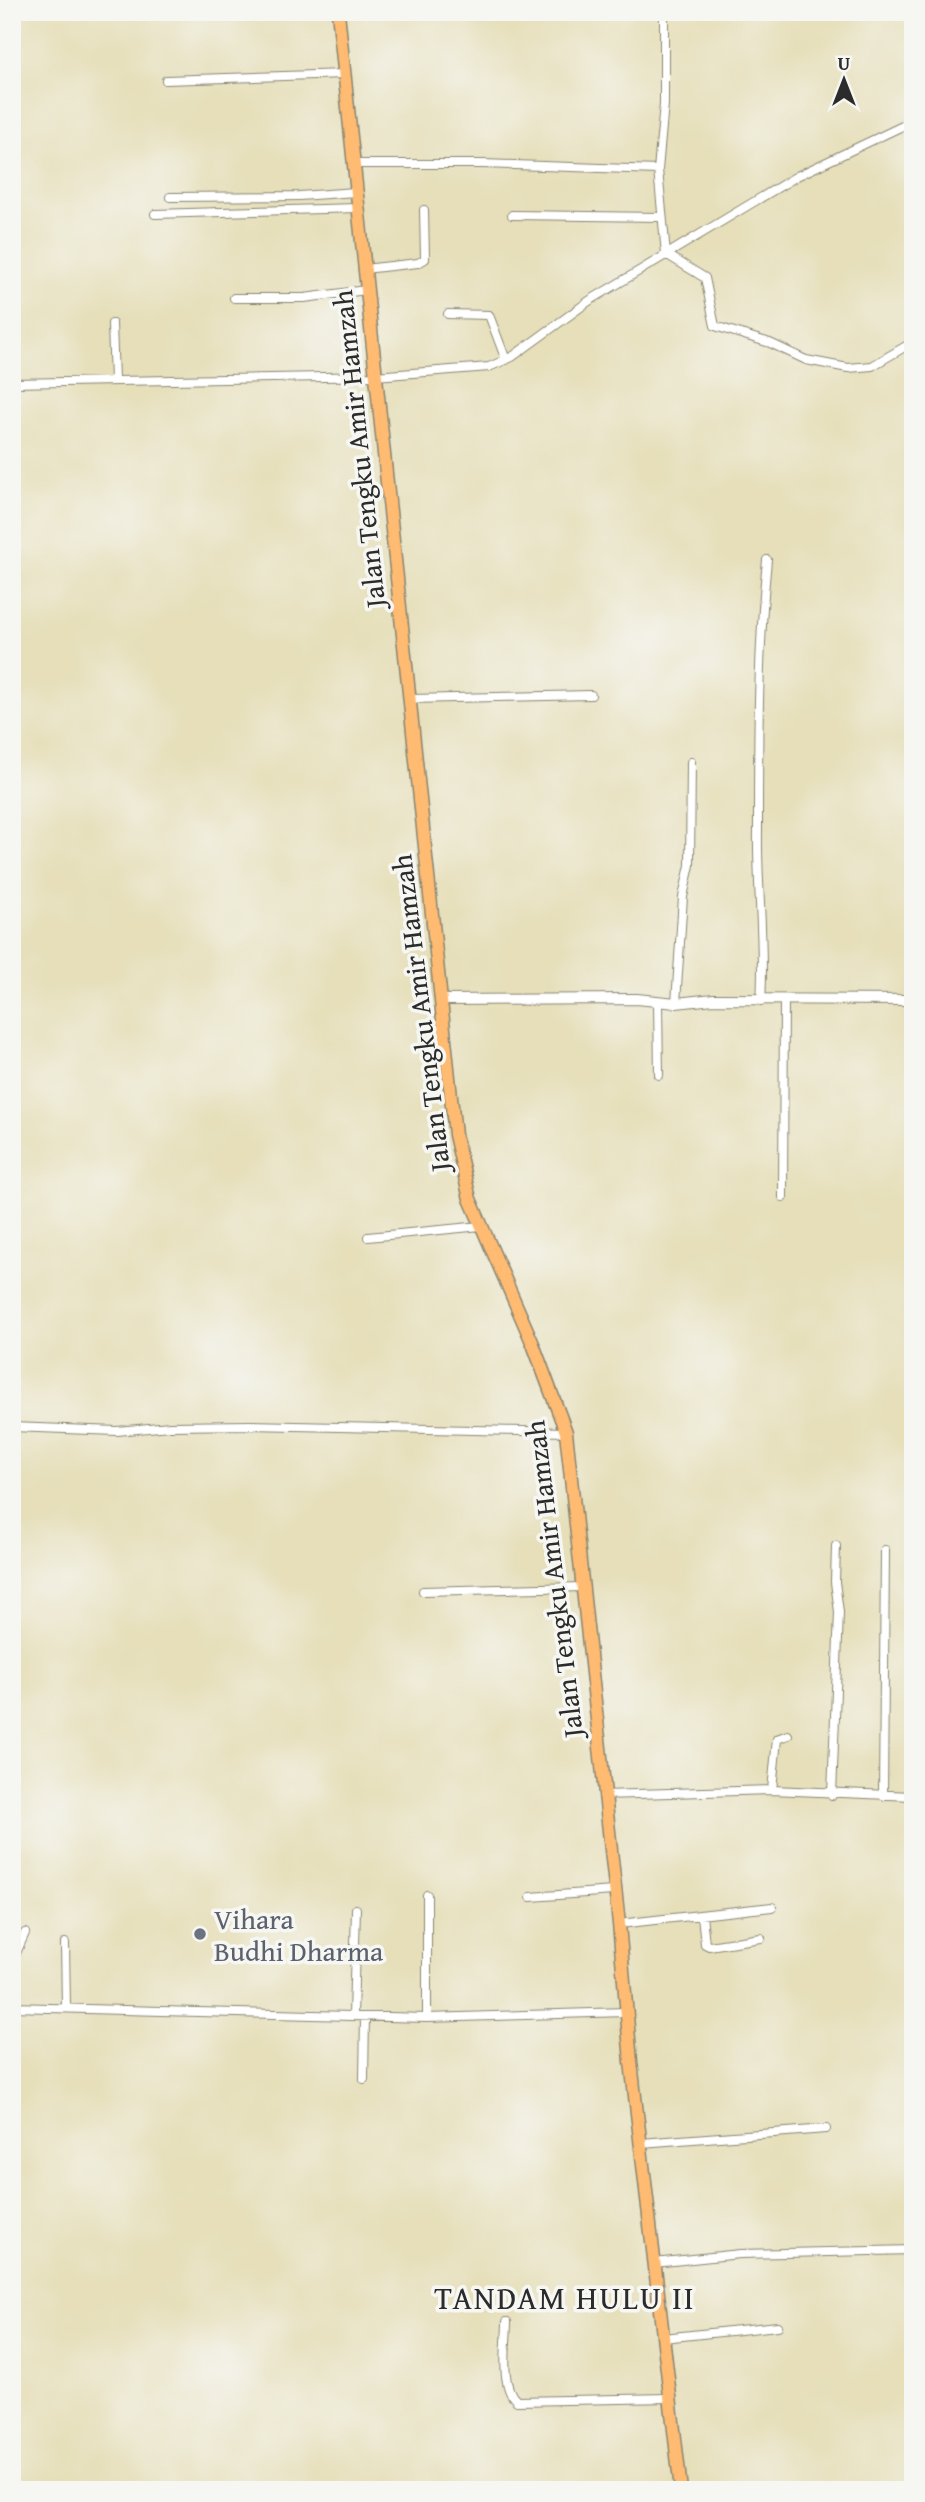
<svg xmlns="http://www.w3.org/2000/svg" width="925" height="2502" font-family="'Gentium Book Plus',serif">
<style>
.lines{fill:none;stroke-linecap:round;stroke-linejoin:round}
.minor-casing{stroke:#888572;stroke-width:10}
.tertiary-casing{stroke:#888572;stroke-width:12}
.trunk-casing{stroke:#888572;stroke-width:15}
.minor{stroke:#fff;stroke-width:8}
.tertiary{stroke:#fff;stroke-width:10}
.trunk{stroke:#ffbb71;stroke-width:12}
.worship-dot{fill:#6b7280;stroke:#f6f6f2;stroke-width:2.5}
.labels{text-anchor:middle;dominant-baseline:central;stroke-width:7;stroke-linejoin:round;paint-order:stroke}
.street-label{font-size:28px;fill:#2b2b2b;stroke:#f6f6f2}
.worship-label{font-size:28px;fill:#5b616d;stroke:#f6f6f2;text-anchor:start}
.quarter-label{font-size:32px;letter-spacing:2px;fill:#2b2b2b;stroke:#f6f6f2}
</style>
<rect width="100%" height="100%" fill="#f6f6f2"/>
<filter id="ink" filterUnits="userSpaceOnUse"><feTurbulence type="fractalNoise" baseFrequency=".0143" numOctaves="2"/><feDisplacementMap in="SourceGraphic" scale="14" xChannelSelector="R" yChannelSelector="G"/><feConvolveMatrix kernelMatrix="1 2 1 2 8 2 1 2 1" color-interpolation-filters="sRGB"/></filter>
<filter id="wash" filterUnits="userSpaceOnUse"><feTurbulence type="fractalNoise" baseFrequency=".00686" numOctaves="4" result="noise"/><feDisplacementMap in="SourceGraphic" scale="28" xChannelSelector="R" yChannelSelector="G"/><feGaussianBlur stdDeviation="1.57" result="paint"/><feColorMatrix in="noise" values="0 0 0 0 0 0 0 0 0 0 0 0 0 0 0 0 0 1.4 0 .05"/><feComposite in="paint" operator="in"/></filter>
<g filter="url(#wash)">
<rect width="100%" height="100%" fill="#e6dfba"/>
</g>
<g filter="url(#ink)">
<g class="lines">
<!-- minor casing -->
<g class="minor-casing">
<path id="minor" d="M664,12v92l-6,66 8,84 39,24 10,48 55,17 36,17 42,8 24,-2 41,-24
M166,80l179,-6
M353,164h129l176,6
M170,197l129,-1 57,-4
M155,214l202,-6
M512,215l149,2
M364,269l54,-6 7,-4 -1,-49
M234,298h70l62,-8
M448,314l41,1 17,45
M112,324l2,56
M12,383l363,-7 114,-9 23,-10 77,-56 208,-125 116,-55
M411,699l180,-4
M761,1001c4,-57 -4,-113 -3,-170 0,-90 0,-181 9,-271
M658,1002l1,73
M676,1003l7,-106 7,-32 1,-103
M783,1197l1,-198
M368,1237l113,-11
M12,1427l105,4 53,-5 80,-1 316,7
M423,1591l160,-4
M772,1790l5,-51 11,-4
M603,1795l169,-5 141,6
M832,1795l7,-183 -4,-30 1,-36
M883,1796l2,-246
M531,1897l82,-6
M702,1915l3,29 4,2 52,-8
M619,1924l153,-17
M65,1943l1,65
M12,1962l13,-29
M12,2007l415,11 199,-6
M353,2016l3,-107
M427,2018v-123
M364,2079l1,-62
M641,2143l185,-14
M654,2263l86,-9 173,-4
M507,2322c0,21 -8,65 10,79l153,-3
M663,2338l115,-12"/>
</g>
<!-- tertiary casing -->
<g class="tertiary-casing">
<path id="tertiary" d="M442,1000l195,-1 39,4 38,-4 199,1"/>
</g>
<!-- trunk casing -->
<g class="trunk-casing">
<path id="trunk" d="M338,12l117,1123 15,64 63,145 33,88 53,492 12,138 50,428"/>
</g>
<!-- minor -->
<use href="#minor" class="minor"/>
<!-- tertiary -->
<use href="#tertiary" class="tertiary"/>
<!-- trunk -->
<use href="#trunk" class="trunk"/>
</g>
</g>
<!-- markers -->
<circle class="worship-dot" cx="200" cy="1934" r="7"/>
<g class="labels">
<!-- street labels -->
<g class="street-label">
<text transform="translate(358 449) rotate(-96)">Jalan Tengku Amir Hamzah</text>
<text transform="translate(420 1013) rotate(-97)">Jalan Tengku Amir Hamzah</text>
<text transform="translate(553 1579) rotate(-97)">Jalan Tengku Amir Hamzah</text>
</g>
<!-- worship labels -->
<g class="worship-label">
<text x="214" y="1918">Vihara<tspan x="214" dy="32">Budhi Dharma</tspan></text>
</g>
<!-- quarter labels -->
<g class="quarter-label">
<text x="565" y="2297">TANDAM HULU II</text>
</g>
</g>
<!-- margin -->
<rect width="925" height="2502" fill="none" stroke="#f6f6f2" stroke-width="42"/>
<!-- north arrow -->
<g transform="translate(844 80)" stroke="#f6f6f2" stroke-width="5" paint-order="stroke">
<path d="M0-5L12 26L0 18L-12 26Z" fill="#2b2b2b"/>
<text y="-10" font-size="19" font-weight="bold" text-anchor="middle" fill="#2b2b2b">U</text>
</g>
</svg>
